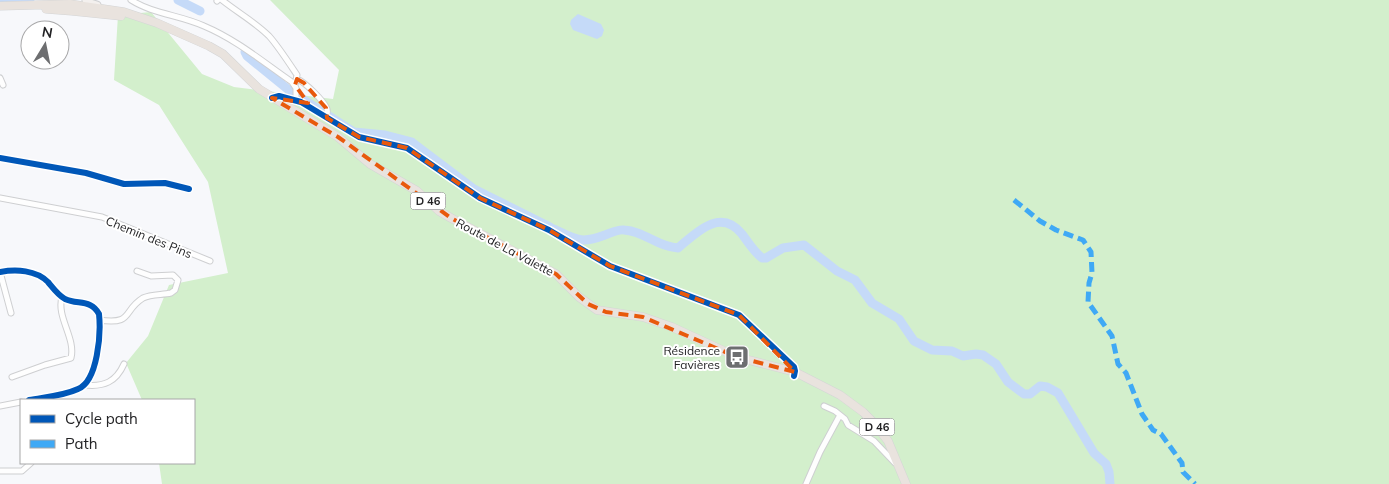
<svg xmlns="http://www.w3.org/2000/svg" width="1389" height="484" font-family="Mulish,sans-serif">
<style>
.green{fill:#d3efcc}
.water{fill:#c5daf8}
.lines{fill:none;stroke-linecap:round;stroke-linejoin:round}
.river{stroke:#c5daf8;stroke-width:9}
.street-casing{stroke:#cecfd1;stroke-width:7}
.secondary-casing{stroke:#cecfd1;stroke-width:9}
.primary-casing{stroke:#d4d5d6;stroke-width:9}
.street{stroke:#fefefe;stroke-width:5}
.secondary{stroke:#f3f0ee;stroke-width:7}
.primary{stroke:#e9e3de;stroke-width:8}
.quiet{stroke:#3fa9f5;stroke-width:5;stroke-dasharray:10 5;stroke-linecap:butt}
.cycleway-casing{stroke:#fff;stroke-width:9}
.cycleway{stroke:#0057b8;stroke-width:6}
.marked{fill:none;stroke:#e8590c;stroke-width:4;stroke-dasharray:10 6;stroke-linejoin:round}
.labels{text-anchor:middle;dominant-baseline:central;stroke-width:4;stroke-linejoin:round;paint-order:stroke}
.shield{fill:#fff;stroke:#656566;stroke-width:1}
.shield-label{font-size:11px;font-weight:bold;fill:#232325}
.street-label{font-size:12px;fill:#232325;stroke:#fff}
.poi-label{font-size:12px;fill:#232325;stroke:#fff;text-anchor:end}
</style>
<rect width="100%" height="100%" fill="#f7f8fb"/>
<!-- green -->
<path class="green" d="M270,0h1119v484h-1227l-3,-21h35v-63h-52l-16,-37 22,-27 21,-51 59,-12 -20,-91 -49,-77 -45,-25 4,-65 33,-3 51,62 32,13 99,12 6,-29z"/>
<!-- water -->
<path class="water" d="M578,14l23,10 3,6 -2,6 -5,3 -24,-9 -3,-6 1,-4z"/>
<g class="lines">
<!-- river -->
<path class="river" d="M178,0l22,11
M0,1l30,-1
M245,52l2,4 43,35 64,41 31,3 27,7
M413,143l61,46 76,38
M554,229c23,11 27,15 51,6 6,-2 13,-6 19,-5 20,1 34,17 54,18 18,-15 42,-41 64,-14 6,8 12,18 20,24h4l17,-10 21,-3 33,26 18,9 17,23 27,16 15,22 18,9 20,1 11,5 13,-2 7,1 13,9 12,18 16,12h6l10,-8 7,1 11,6 36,60 12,11 3,8 1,12"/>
<!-- street casing -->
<g class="street-casing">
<path id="street" d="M131,0c22,14 49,15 73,26 33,14 59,36 88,56l4,6v12
M222,0c15,12 33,22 47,36 9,10 20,27 28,39l-2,10
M217,1l1,-1
M0,78l3,7
M297,79c8,3 27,22 30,30 1,4 0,5 -2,8
M272,98l7,-2 22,6 58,35 48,11 73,50 69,32 61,36 129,49 55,52 1,4 -1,5
M0,158l86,15 38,11 41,-1 24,6
M0,198l102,19 108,44
M0,272c16,-3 36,-2 48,10 5,6 10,13 17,17 13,6 26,0 34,15 2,19 -1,67 -21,75 -15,7 -33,8 -49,11
M0,272l11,41
M99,320c35,5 23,-9 44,-22 8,-4 19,-3 28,-5l4,-3 3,-10 -5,-5 -22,1 -14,-5
M12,377l33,-12 26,-7c5,-20 -15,-41 -9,-61
M85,385c19,2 31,-3 39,-21
M0,406l21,-4
M824,406l11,5 10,8 3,6 26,16 21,22h2
M0,471h22l9,-8
M806,484l14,-32 20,-37"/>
</g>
<!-- secondary casing -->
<g class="secondary-casing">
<path id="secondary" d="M86,0l4,3 7,2"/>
</g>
<!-- primary casing -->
<g class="primary-casing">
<path id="primary" d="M0,6l70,-2 54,8 33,11 52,23 14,8 36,35 79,48 32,27 47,27 22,20 12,7 105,56 23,23 18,13 46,7 29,10 65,30 58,15 45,23 23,17 12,12 13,17 18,43
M46,9l26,2 49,5"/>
</g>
<!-- street -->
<use href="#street" class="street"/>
<!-- secondary -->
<use href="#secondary" class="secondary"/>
<!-- primary -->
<use href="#primary" class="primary"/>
<!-- quiet -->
<path class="quiet" d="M1014,200l26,21 16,9 27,10 8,12 1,21 -3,10 -1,19 24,34 6,28 8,9 16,41 11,16 8,4 21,29 1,9 12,12"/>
<!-- cycleway casing -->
<g class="cycleway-casing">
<path id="cycleway" d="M272,98l7,-2 22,6 58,35 48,11 73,50 69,32 61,36 129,49 55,52 1,4 -1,5
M0,158l86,15 38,11 41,-1 24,6
M0,272c16,-3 36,-2 48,10 5,6 10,13 17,17 13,6 26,0 34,15 2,19 -1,67 -21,75 -15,7 -33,8 -49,11"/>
</g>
<!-- cycleway -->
<use href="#cycleway" class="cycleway"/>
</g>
<!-- marked area -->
<path class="marked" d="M297,79l7,4 22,25 1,10 32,19 48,11 73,50 69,32 61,36 129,49 56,57 -58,-15 -94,-40 -37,-5 -18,-8 -32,-30 -105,-56 -113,-81 -66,-39 36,5 -13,-18z"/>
<!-- icons -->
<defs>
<g id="bus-square" transform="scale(1.25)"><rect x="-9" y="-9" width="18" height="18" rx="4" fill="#6d6e70" stroke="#fff"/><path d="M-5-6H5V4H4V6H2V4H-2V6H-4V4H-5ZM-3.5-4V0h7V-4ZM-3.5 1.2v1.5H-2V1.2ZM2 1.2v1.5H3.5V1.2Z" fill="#fff"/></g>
</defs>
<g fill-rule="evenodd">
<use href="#bus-square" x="737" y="357"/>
</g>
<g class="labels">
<!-- shield labels -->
<g class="shield">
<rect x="410.5" y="192.5" width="35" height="17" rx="4"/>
<rect x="859.5" y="418.5" width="35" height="17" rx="4"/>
</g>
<g class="shield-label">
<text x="428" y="201">D 46</text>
<text x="877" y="427">D 46</text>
</g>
<!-- street labels -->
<g class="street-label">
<text transform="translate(149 237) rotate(22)">Chemin des Pins</text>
<text transform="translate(505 247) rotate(28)">Route de La Valette</text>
</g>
<!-- poi labels -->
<g class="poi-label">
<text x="720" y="350">Résidence<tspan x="720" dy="14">Favières</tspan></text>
</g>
</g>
<!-- legend -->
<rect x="20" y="399" width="175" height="65" fill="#ffffff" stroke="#a7a7a8"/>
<rect x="30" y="415" width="25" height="8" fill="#0057b8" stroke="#a7a7a8"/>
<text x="65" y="424" font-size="15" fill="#232325">Cycle path</text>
<rect x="30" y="440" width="25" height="8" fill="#3fa9f5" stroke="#a7a7a8"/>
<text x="65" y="449" font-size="15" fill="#232325">Path</text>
<!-- north arrow -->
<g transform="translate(45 45) rotate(10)"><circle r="24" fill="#ffffff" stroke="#a7a7a8"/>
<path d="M0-4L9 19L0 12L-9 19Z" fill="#6d6e70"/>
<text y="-8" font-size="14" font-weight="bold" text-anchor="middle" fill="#232325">N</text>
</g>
</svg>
